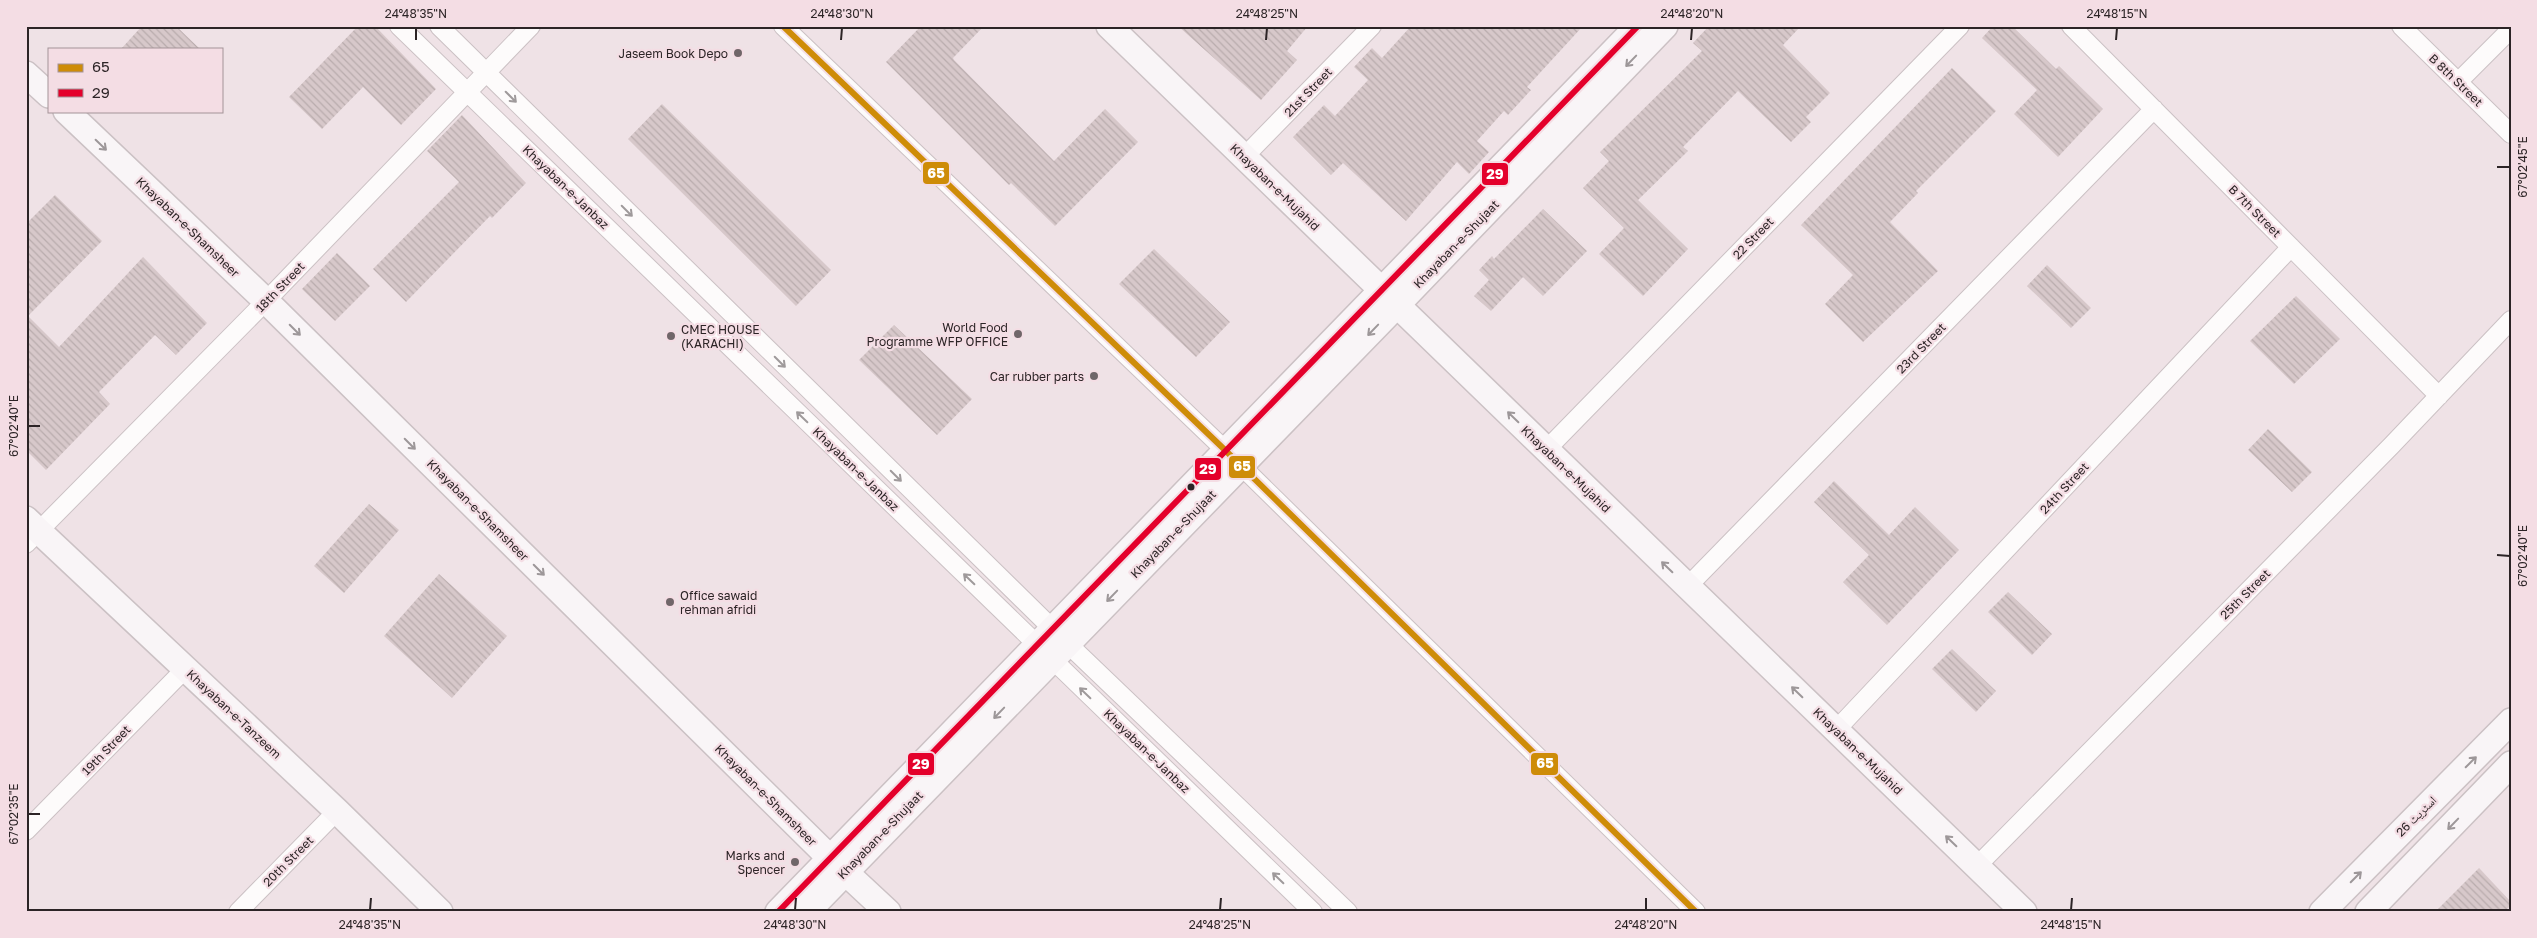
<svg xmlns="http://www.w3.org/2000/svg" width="2537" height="938" font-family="'Golos Text','Noto Naskh Arabic',sans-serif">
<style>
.building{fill:url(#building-back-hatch)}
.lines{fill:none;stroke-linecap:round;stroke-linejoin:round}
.street-casing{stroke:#cbc1c4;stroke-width:20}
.secondary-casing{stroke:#cbc1c4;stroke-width:28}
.street{stroke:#fdfbfb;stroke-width:18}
.secondary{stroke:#f9f5f7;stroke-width:25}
.bus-1-casing{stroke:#f4dde4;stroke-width:10}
.bus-2-casing{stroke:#f4dde4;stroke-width:10}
.bus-1{stroke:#ce8c08;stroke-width:6}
.bus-2{stroke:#e4002b;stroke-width:6}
.oneway{stroke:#9d9799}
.oneway2{stroke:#9f9a9b}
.ticks{fill:none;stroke:#2c2426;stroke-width:2}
.poi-dot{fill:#706669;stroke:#f4dde4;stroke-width:2}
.bus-dot{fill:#2c2426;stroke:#f4dde4;stroke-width:2}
.labels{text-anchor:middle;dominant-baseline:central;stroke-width:4.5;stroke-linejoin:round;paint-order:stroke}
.poi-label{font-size:12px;fill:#2c2426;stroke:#f4dde4;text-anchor:end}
.street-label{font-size:12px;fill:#2c2426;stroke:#f4dde4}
.line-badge{stroke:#f4dde4;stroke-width:2}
.badge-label{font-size:14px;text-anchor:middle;font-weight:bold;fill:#fff}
.neatline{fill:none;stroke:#2c2426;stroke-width:2}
.ticks-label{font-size:12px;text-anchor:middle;fill:#2c2426}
</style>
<defs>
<pattern id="building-back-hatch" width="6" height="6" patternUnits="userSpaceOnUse" patternTransform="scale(1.25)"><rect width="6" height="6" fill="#d7c8ca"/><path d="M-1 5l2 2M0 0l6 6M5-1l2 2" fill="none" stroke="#b9acad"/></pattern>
</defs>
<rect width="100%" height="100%" fill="#efe2e6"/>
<!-- building -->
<path class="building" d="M142,26h34l24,23h-79z
M358,26h17l61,63 -35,36 -38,-38 -41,42 -33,-32z
M921,26h63l-31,32 1,2 100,101 51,-52 33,33 -83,84 -44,-43 -2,2 -123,-123z
M1178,26h130l-21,25 10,9 -36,40z
M1411,26h172l-56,61 4,3 -23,25 -4,-4 -27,30 12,11 -20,22 -12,-12 -51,59 -63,-58 -12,12 -38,-38 31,-32 11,11 33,-36 -14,-13 18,-19 10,10z
M1709,26h92l-18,19 47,48 -24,24 5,5 -20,20 -53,-51 -55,56 5,4 -50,49 50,49 -45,47 -44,-42 25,-26 -41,-40 26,-27 -9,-9 102,-101 -9,-8z
M1993,26h19l44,43 3,-3 44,43 -45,48 -44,-43 23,-24 -55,-52z
M1952,68l44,43 -80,80 2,2 -28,29 48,49 -75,71 -38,-38 28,-29 -52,-50z
M662,104l169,166 -35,36 -168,-167z
M462,115l64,68 -34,35 -2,-2 -84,86 -33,-33 86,-87 -32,-31z
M55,195l47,46 -74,75 31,31 84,-90 64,66 -31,32 -21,-20 -56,57 11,12 -64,66 -20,-20v-226z
M1543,209l44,42 -44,45 -20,-19 -32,34 -17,-15 15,-16 -10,-10 13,-14 2,3z
M1154,249l76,73 -34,35 -77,-73z
M337,253l33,33 -35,35 -33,-32z
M2047,265l44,43 -20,20 -44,-42z
M2296,296l44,43 -46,45 -44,-43z
M894,325l78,74 -35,36 -78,-75z
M2268,429l44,43 -20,20 -44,-42z
M1834,481l55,54 26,-28 44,43 -72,75 -44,-43 26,-27 -55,-53z
M369,504l30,26 -55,63 -30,-27z
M439,574l68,62 -55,62 -68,-62z
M2008,592l44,42 -20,21 -44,-43z
M1952,649l44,42 -20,21 -44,-43z
M2479,868l32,34v3l-7,7h-69z"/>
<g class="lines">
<!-- street casing -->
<g class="street-casing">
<path id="street" d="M399,26l914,886
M439,26l628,617 281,269
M783,26l443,425 470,461
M2071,26l368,370
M2401,26l110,108
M2458,82l53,-53
M1244,157l128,-131
M1546,450l414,-424
M26,544l240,-243 265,-275
M1688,586l466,-477
M1836,730l455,-483
M26,831l159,-162
M1977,866l414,-420 120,-126
M238,912l99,-101"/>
</g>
<!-- secondary casing -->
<g class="secondary-casing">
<path id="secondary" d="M1109,26l915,886
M26,74l23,21
M66,111l200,190 564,557 58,54
M26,519l311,292 103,101
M778,912c285,-297 575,-589 860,-886
M807,912l590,-607 268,-279
M2322,912l189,-191
M2368,912l143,-148"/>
</g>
<!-- street -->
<use href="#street" class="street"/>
<!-- secondary -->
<use href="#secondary" class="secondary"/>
<!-- bus-1 casing -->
<g class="bus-1-casing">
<path id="bus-1" d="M783,26l443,425 470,461"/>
</g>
<!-- bus-2 casing -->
<g class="bus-2-casing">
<path id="bus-2" d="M778,912c285,-297 575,-589 860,-886"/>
</g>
<!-- bus-1 -->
<use href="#bus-1" class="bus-1"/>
<!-- bus-2 -->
<use href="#bus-2" class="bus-2"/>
</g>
<!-- one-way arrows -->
<defs><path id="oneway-shaft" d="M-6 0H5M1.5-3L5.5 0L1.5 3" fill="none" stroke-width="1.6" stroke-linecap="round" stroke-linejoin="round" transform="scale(1.25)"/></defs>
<g class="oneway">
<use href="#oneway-shaft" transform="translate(1631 61) rotate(134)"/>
<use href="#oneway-shaft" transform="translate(101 145) rotate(44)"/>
<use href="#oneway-shaft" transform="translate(295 330) rotate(45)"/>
<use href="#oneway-shaft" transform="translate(1373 330) rotate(134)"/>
<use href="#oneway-shaft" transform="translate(1513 417) rotate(-136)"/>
<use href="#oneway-shaft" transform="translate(410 444) rotate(45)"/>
<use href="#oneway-shaft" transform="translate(1667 567) rotate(-136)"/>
<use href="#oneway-shaft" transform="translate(539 570) rotate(45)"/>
<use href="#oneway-shaft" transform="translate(1112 596) rotate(134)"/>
<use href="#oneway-shaft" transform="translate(1797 692) rotate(-136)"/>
<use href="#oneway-shaft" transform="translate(999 713) rotate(134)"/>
<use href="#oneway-shaft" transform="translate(2471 762) rotate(-45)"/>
<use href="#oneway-shaft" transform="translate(2453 824) rotate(134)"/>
<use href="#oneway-shaft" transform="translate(1951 841) rotate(-136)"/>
<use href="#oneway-shaft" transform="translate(2356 877) rotate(-45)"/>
</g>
<g class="oneway2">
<use href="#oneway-shaft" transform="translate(511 97) rotate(45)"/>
<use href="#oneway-shaft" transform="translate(627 211) rotate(45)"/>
<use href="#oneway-shaft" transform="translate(780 362) rotate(45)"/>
<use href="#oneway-shaft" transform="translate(802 417) rotate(-136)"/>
<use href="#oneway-shaft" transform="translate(896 476) rotate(45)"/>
<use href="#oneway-shaft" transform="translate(969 579) rotate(-136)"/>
<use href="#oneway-shaft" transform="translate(1085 693) rotate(-136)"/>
<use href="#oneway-shaft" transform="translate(1278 878) rotate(-136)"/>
</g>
<!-- ticks -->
<path class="ticks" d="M416,40v-12M841,40l1,-12M1266,40l1,-12M1691,40l1,-12M2116,40l1,-12M2497,167h13M28,426h12M2497,555l13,1M28,814h12M370,910l1,-12M795,910l1,-12M1220,910l1,-12M1646,910v-12M2071,910l1,-12"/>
<!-- markers -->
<g class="poi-dot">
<circle cx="738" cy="53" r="5"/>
<circle cx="1018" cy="334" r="5"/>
<circle cx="671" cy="336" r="5"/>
<circle cx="1094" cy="376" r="5"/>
<circle cx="670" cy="602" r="5"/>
<circle cx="795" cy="862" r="5"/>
</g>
<circle class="bus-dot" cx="1191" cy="487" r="4.5"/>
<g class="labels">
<!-- poi labels -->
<g class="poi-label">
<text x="728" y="53">Jaseem Book Depo</text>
<text x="1008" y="327">World Food<tspan x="1008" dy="14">Programme WFP OFFICE</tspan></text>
<text x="681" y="329" text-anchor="start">CMEC HOUSE<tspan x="681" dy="14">(KARACHI)</tspan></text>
<text x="1084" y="376">Car rubber parts</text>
<text x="680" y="595" text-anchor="start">Office sawaid<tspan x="680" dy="14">rehman afridi</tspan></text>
<text x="785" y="855">Marks and<tspan x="785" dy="14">Spencer</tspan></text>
</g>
<!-- street labels -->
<g class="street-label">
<text transform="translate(2456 80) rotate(44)">B 8th Street</text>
<text transform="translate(1308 92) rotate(-46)">21st Street</text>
<text transform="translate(566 187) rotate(44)">Khayaban-e-Janbaz</text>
<text transform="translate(1275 187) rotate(44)">Khayaban-e-Mujahid</text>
<text transform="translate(2255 211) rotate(45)">B 7th Street</text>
<text transform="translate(188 227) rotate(44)">Khayaban-e-Shamsheer</text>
<text transform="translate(1753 238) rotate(-46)">22 Street</text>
<text transform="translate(1456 244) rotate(-46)">Khayaban-e-Shujaat</text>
<text transform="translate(280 287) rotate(-46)">18th Street</text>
<text transform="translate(1921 348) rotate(-46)">23rd Street</text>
<text transform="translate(856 469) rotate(44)">Khayaban-e-Janbaz</text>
<text transform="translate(1566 469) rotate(44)">Khayaban-e-Mujahid</text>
<text transform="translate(2064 488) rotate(-47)">24th Street</text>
<text transform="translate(478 510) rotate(45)">Khayaban-e-Shamsheer</text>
<text transform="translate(1173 534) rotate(-46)">Khayaban-e-Shujaat</text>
<text transform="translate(2245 594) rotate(-45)">25th Street</text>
<text transform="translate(234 714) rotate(43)">Khayaban-e-Tanzeem</text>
<text transform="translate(106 750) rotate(-46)">19th Street</text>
<text transform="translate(1147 751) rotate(44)">Khayaban-e-Janbaz</text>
<text transform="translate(1858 751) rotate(44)">Khayaban-e-Mujahid</text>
<text transform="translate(766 795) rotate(45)">Khayaban-e-Shamsheer</text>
<text transform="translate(2416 816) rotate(-45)">اسٹریٹ 26</text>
<text transform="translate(880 835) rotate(-46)">Khayaban-e-Shujaat</text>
<text transform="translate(288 861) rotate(-45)">20th Street</text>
</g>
</g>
<g class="line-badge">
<rect x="922" y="161" width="28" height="24" rx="5" fill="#ce8c08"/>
<rect x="1481" y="162" width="28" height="24" rx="5" fill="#e4002b"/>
<rect x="1228" y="455" width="28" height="24" rx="5" fill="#ce8c08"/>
<rect x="1194" y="457" width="28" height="24" rx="5" fill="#e4002b"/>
<rect x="1530" y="752" width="29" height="24" rx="5" fill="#ce8c08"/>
<rect x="907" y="752" width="28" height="24" rx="5" fill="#e4002b"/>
</g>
<g class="badge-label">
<text x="936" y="178">65</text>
<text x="1495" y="179">29</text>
<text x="1242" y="471">65</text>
<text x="1208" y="474">29</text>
<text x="1545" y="768">65</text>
<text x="921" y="769">29</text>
</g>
<!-- border -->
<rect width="2537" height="938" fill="none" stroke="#f4dde4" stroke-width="55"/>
<!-- legend -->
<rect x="48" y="48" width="175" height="65" fill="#f4dde4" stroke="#a49398"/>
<rect x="58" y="64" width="25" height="8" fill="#ce8c08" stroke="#a49398"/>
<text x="92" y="72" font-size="15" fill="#2c2426">65</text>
<rect x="58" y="89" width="25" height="8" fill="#e4002b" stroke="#a49398"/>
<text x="92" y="98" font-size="15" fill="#2c2426">29</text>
<rect x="28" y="28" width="2482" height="882" class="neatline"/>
<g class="ticks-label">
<text x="416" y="18">24°48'35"N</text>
<text x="842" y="18">24°48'30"N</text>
<text x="1267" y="18">24°48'25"N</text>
<text x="1692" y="18">24°48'20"N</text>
<text x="2117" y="18">24°48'15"N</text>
<text transform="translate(2523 167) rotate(-90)" y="4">67°02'45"E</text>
<text transform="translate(14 426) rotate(-90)" y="4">67°02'40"E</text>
<text transform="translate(2523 556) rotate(-90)" y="4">67°02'40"E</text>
<text transform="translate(14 814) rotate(-90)" y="4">67°02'35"E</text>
<text x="370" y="929">24°48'35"N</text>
<text x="795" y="929">24°48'30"N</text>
<text x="1220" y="929">24°48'25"N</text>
<text x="1646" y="929">24°48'20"N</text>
<text x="2071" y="929">24°48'15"N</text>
</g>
</svg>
